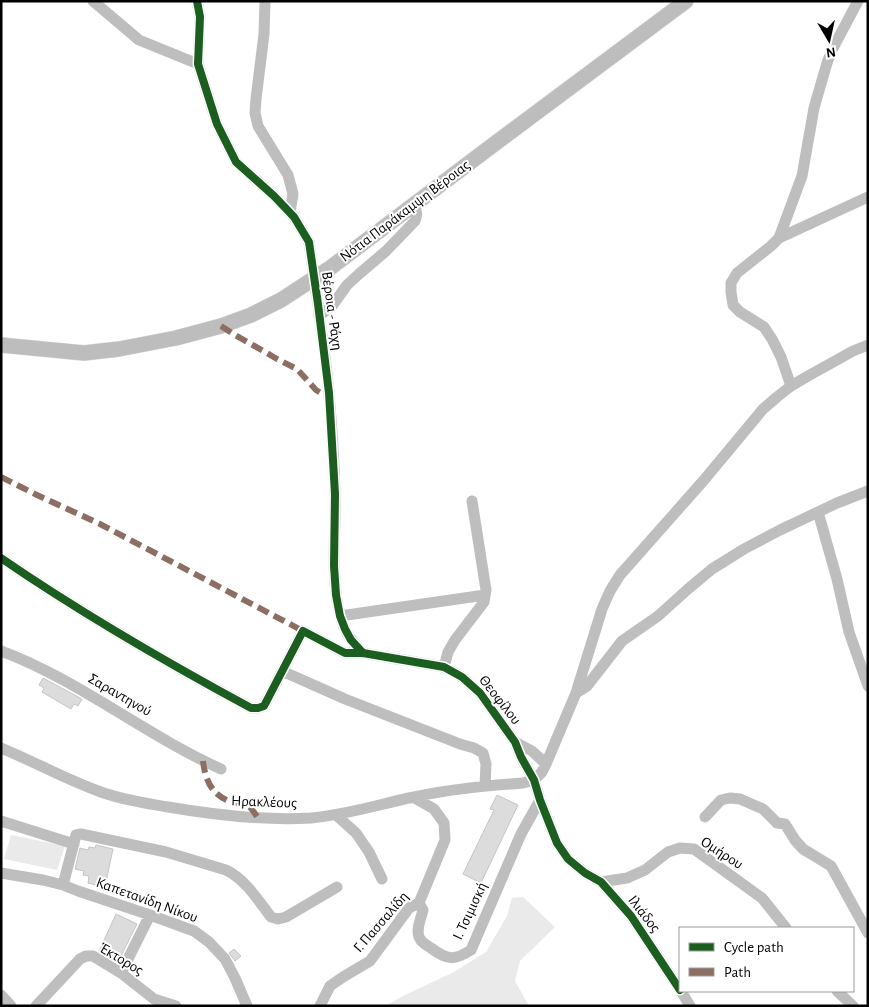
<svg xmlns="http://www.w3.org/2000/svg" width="869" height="1007" font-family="'Alegreya Sans',sans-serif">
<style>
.green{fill:#eaeaea}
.building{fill:#dcdcdc;stroke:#c5c5c5}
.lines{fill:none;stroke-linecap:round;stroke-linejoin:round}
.major-casing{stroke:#dbdbdb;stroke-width:16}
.minor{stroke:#bebebe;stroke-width:11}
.major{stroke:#bdbdbd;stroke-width:15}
.minor-bridge{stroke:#bebebe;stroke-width:11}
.quiet{stroke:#8d6e63;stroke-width:6;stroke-dasharray:12 6;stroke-linecap:butt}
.cycleway-casing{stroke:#fff;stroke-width:11}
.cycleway{stroke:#1b5e20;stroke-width:8}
.labels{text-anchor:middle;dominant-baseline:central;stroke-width:4;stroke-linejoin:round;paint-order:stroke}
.street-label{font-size:15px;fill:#000;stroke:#fff}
</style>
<rect width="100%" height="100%" fill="#fff"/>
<!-- green -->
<path class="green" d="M11,835l54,11 -8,24 -53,-11z
M523,897l32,30 -35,34 -5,20 14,25h-144l22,-12 45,-21 34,-21 21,-36 5,-18z"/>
<!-- building -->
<path class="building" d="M43,678l39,21 -4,7 -4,-2 -3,5 -29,-17 2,-4 -5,-3z
M497,795l21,10 -37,78 -18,-9 31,-64 -4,-1z
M96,845l17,4 -8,38 -17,-4 1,-7 -6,-1 1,-4 -9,-2 5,-21 8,2 1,-3 6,1z
M116,914l21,10 -19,38 -19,-11z
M234,949l7,7 -6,5 -6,-8z"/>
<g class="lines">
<!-- major casing -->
<g class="major-casing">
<path id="major" d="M1,345l83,8 35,-4 57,-11 45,-12 30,-11 30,-15 49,-32 167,-126 189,-141"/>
</g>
<!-- minor -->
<path class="minor" d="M93,1l46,39 59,24
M197,1l3,16 -2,47 19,60 19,38 38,34 20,21 15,25
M265,1l-1,33 -8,65 -1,14 3,13 30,49 5,19 -3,18
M779,238l89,-41
M318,304c3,30 9,60 11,91 3,32 5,66 6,98 1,41 -5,83 5,122 4,17 12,26 23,38
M319,316l13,-10 15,-21 12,-11 27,-23 29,-30c3,-7 2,-10 -3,-16
M791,386l-10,-29 -9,-18 -8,-12 -24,-15 -7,-7 -2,-13v-9l6,-10 34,-27 8,-8 23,-62 12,-68 13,-45 5,-13 26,-49
M818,512l19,67 12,53 19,54
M1,558c80,55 165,104 250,150h7l6,-2 39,-75 42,22h18l81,14 18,10 18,16 35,49 6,15 13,23 6,20 17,43 11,16 17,14 16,9 30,34 49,74
M340,616l145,-21
M1,651c78,29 144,84 220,118
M444,667l4,-15 7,-12 29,-38 2,-12 -14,-89
M282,671l63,28 115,45 14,4 9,5 3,11 -1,22
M576,693l11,-7 35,-45 36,-25 30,-27 24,-20 32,-20 36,-19 57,-27 31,-12
M515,742l17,9 14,13
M1,748c34,14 66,32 100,44 22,8 44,11 67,15 47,8 95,14 143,11 35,-3 69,-14 103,-21 36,-8 72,-11 109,-14l11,-3
M534,780l8,-8 4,-8 30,-71 26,-84 8,-18 10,-16 84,-95 59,-71 14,-12 14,-11 17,-10 45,-25 15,-6
M336,815l20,18 13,19 13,27
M705,817l16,-17 9,-2 10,1 23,10 14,14 8,1 10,16 8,9 28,17 37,67
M1,821l73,23
M1,873l42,7 20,5 15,6 72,24 44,16 15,11 16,17 10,19 12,28
M601,882l26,-4 18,-8 23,-18 12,-4 14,1 68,49 24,30
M63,885l13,-50 5,-1 85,18 60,18c19,9 32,30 45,47l7,2 8,-2 51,-30
M419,903l4,7c-2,8 -7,19 -4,27 2,5 7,8 12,11 16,12 23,13 40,2l50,-116 19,-34
M121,973l29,-58
M681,991l9,15
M837,991l16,15
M1,995l10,11
M36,1006l44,-47 6,-3h7l28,17 33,26 22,7
M320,1006l10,-20 13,-9 27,-16 39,-53 10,-5 26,-63 -1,-17 -10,-14 -21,-12"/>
<!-- major -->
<use href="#major" class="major"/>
<!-- minor-bridge -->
<path class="minor-bridge" d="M309,242l9,62"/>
<!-- quiet -->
<path class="quiet" d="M221,326l14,9 30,17 12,7 20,10 19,21 5,3h8
M1,477l36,18 63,29 203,107
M203,761c2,18 8,33 26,40 6,2 13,2 19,5 4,2 7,8 10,12"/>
<!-- cycleway casing -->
<g class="cycleway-casing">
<path id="cycleway" d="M197,1l3,16 -2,47 19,60 19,38 38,34 20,21 15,25 9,62 11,89 6,101 -1,72 2,29 4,21 5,13 6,11 12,13
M1,558c80,55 165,104 250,150h7l6,-2 39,-75 42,22h18l81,14 18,10 18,16 35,49 6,15 13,23 6,20 17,43 11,16 17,14 16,9 30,34 49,74"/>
</g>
<!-- cycleway -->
<use href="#cycleway" class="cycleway"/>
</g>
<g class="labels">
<!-- street labels -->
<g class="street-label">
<text transform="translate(405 211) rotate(-37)">Νότια Παράκαμψη Βέροιας</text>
<text transform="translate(332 311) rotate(82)">Βέροια - Ράχη</text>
<text transform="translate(120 695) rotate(30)">Σαραντηνού</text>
<text transform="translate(500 700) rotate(52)">Θεοφίλου</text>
<text transform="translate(264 802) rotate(2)">Ηρακλέους</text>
<text transform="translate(722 853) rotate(33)">Ομήρου</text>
<text transform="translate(147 900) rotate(20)">Καπετανίδη Νίκου</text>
<text transform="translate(470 911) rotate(-65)">Ι. Τσιμισκή</text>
<text transform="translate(644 914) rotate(52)">Ιλιάδος</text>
<text transform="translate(381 922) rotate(-49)">Γ. Πασσαλίδη</text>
<text transform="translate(121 959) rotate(31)">Έκτορος</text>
</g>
</g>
<!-- border -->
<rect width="869" height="1007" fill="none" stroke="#000000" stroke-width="5"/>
<!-- legend -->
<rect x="679" y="927" width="175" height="65" fill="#ffffff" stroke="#999999"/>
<rect x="689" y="943" width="25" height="8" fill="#1b5e20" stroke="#999999"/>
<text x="724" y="952" font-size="15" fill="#000000">Cycle path</text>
<rect x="689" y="968" width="25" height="8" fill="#8d6e63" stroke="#999999"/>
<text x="724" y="977" font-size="15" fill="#000000">Path</text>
<!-- north arrow -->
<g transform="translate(829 40) rotate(171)" stroke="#ffffff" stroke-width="4" paint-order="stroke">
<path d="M0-4L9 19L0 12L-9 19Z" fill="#000000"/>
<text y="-8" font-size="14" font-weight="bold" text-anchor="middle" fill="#000000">N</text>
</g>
</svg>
